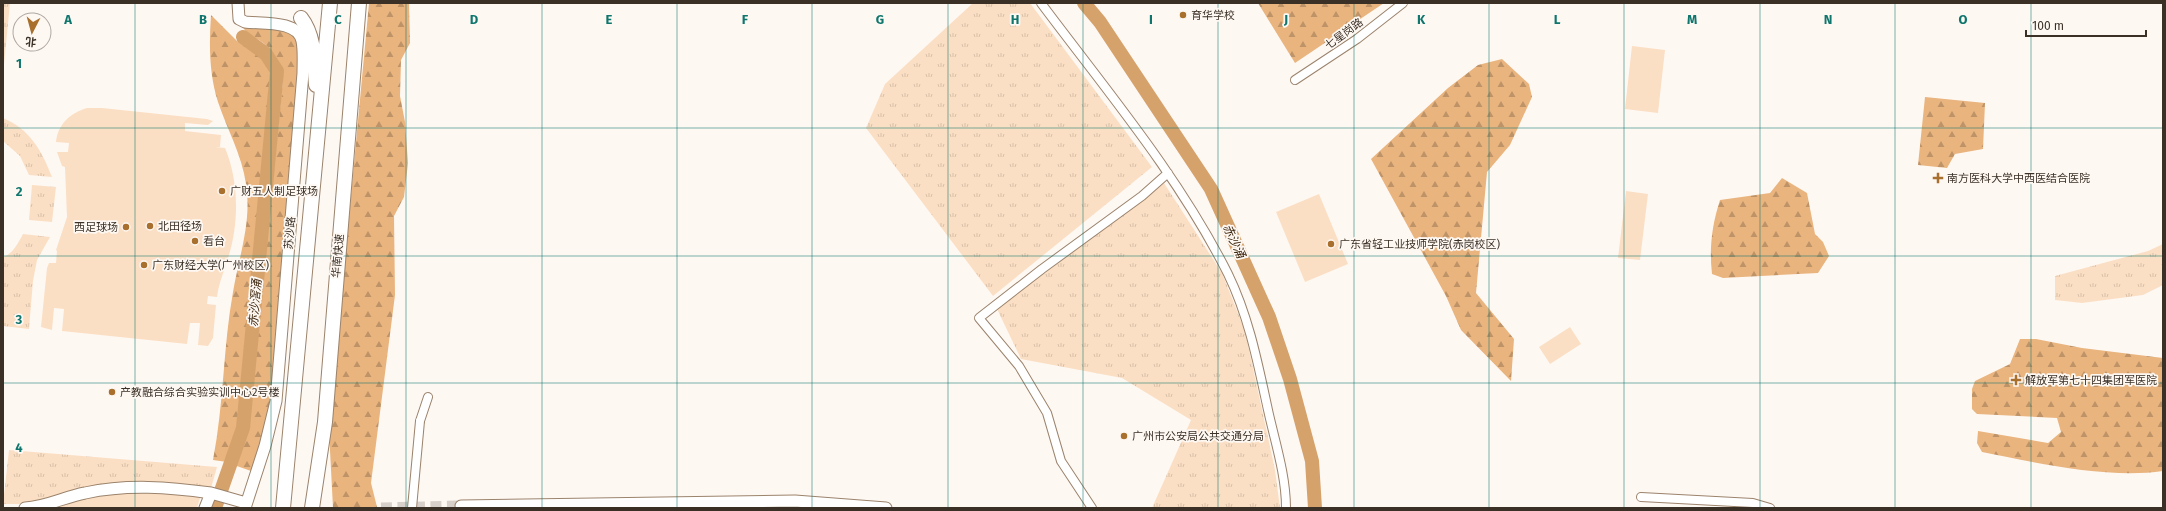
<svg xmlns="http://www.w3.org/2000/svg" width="2166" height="511" font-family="'Fira Sans','Noto Sans SC',sans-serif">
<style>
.grass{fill:url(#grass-tufts)}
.forest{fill:url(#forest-firs)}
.pitch{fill:#fbdfc4}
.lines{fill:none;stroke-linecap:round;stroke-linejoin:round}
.river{stroke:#d6a26c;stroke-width:14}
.secondary-tunnel{stroke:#d7d0ca;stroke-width:11;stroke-dasharray:11 5.5;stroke-linecap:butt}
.street-casing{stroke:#9b836c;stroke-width:10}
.secondary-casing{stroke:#9b836c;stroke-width:13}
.highway-casing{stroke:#9b836c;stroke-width:16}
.street{stroke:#fff;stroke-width:8}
.secondary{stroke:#fff;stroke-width:11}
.highway{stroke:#fff;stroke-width:14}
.street-bridge-casing{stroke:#9b836c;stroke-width:10;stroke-linecap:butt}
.street-bridge{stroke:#fff;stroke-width:8}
.grid{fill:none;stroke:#0f766e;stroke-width:1;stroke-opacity:0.55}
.poi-dot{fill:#a86f2d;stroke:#fef8f3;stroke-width:1.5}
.labels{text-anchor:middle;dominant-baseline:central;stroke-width:3.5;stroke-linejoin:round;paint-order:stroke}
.poi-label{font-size:11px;fill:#3a3026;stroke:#fef8f3;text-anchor:start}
.street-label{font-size:11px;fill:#3a3026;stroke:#fef8f3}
.water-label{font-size:12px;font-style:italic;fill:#3e2810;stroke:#fef8f3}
.grid-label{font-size:13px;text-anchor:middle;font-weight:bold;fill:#0f766e;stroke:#fef8f3;stroke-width:3.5;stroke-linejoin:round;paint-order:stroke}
</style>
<defs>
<pattern id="grass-tufts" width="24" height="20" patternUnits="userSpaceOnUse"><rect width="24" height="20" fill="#fbdfc4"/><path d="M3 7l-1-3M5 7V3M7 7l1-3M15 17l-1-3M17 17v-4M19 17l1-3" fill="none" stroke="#d8c0a8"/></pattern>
<pattern id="forest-firs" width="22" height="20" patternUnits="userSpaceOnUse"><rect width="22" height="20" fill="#e9b47e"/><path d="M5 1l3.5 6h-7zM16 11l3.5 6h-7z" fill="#be9367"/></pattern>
</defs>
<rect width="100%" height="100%" fill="#fef8f3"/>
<!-- grass -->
<path class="grass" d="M3,3h7l-7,72z
M973,3h57l122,164 -159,129 -127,-168 19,-44z
M3,118c27,11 39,33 49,59l-23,-2 -9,-19 -17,-15z
M1164,183l58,90 23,58 30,139 5,38h-128l39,-88 -69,-42 -101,-19 -24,-50z
M32,185l24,2 -4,35 -23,-2z
M23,234l27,3 -13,23 -4,21 -4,48 -26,-3v-69c10,-3 15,-14 20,-23z
M2163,244v41l-20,10 -61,8 -27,-3v-24l93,-25z
M9,450l208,17 -6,21 -178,16h-30z"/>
<!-- forest -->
<path class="forest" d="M369,3h40l1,40 -9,17 -1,36 5,26 3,41 -4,34 -10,19 1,79 -24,188 6,24 -44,1 -4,-77z
M1258,3h126l-89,60z
M211,15l26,26 18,9 18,21 -35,355 -11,36 -14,-2c11,-56 10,-113 20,-168 6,-36 19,-70 13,-108 -4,-29 -19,-55 -28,-82 -9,-28 -9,-58 -7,-87z
M242,26l46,5 10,9 2,33 -31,346 -18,52 -17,-6 12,-33 4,-24 33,-329c-3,-18 -9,-29 -24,-39 -7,-4 -13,-7 -17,-14z
M1502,59l27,25 3,13 -22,48 -23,27 -11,121 38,46 -3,42 -50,-51 -15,-34 -75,-137 77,-71 30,-23z
M1925,97l60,6 -2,46 -28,5 -8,14 -29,-3z
M1782,178l25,15 8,41 8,8 6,14 -11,17 -95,5 -11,-4c-3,-26 0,-49 8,-74l50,-7z
M2020,339h16l46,9 81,10v113c-55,8 -126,-8 -181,-19l-5,-9 1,-12 70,12 13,-11 -4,-14 -80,-4 -5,-5v-20l3,-8 35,-17z"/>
<!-- pitch -->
<path class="pitch" d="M1632,46l33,4 -7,63 -33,-4z
M87,108h15l105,11 6,2 -5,4 -23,-2v8l36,4 -1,12h-5l10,1c14,33 14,74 4,107 -4,14 -10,27 -12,42l-9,-1 -1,8 9,1 -3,33 -5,8 -10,-1 2,-22h-10l-3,21 -125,-13 2,-22 -10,-1 -2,22 -11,-3 6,-59 2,-5h7l1,-12 -1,-1 11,-33 -2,-50 -3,-1 -5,-14h11l1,-9 -13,-1c2,-18 14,-29 31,-34z
M1626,191l22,3 -8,66 -22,-2z
M1319,194l29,70 -43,18 -29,-70z
M1570,327l11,17 -31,20 -11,-17z
M169,492l32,3 -4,13h-161l67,-15z"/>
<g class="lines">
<!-- river -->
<path class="river" d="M1084,3l16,19 111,167 58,128 21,62 22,82 3,47
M215,508l28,-80 34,-357 -11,-17 -23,-17"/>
<!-- secondary-tunnel -->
<path class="secondary-tunnel" d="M381,508l80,-2"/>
<!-- street casing -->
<g class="street-casing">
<path id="street" d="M1041,3c65,87 138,173 187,271 21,43 30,90 40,136 7,32 18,65 18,98
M1295,80l62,-41 46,-36
M420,421l8,-24
M1641,497l112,6 17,5
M1092,508l-31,-47 -14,-48 -28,-47 -40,-48 63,-49 100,-73 26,-23"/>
</g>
<!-- secondary casing -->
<g class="secondary-casing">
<path id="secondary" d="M238,3l1,16 6,3c17,2 53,-2 57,19 2,10 1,22 1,32l-27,328 -11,45 -20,62
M211,493l35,10
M461,506l334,-5 91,7
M25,508c21,-1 39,-11 60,-15 42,-9 84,-6 126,0l-6,15"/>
</g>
<!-- highway casing -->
<g class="highway-casing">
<path id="highway" d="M301,18c14,18 13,44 15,67
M283,508l47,-505
M312,508l13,-86 34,-419"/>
</g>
<!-- street -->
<use href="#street" class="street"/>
<!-- secondary -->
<use href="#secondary" class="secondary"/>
<!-- highway -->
<use href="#highway" class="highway"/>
<!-- street-bridge casing -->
<g class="street-bridge-casing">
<path id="street-bridge" d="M412,508l8,-87"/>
</g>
<!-- street-bridge -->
<use href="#street-bridge" class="street-bridge"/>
</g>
<!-- grid -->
<path class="grid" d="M135,3v505M271,3v505M406,3v505M542,3v505M677,3v505M812,3v505M948,3v505M1083,3v505M1218,3v505M1354,3v505M1489,3v505M1624,3v505M1760,3v505M1895,3v505M2031,3v505M3,128h2160M3,256h2160M3,383h2160"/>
<!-- markers -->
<g class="poi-dot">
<circle cx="1183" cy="15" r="4"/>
<path d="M1936 172h4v4h4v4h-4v4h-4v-4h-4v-4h4z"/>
<circle cx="222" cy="191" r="4"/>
<circle cx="150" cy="226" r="4"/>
<circle cx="126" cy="227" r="4"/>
<circle cx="195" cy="241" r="4"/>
<circle cx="1331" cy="244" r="4"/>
<circle cx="144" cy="265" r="4"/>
<path d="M2014 374h4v4h4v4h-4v4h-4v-4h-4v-4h4z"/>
<circle cx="112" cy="392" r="4"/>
<circle cx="1124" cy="436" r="4"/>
</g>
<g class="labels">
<!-- poi labels -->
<g class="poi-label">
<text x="1191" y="15">育华学校</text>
<text x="1947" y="178">南方医科大学中西医结合医院</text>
<text x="230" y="191">广财五人制足球场</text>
<text x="158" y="226">北田径场</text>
<text x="118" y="227" text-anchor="end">西足球场</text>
<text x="203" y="241">看台</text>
<text x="1339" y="244">广东省轻工业技师学院(赤岗校区)</text>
<text x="152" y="265">广东财经大学(广州校区)</text>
<text x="2025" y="380">解放军第七十四集团军医院</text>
<text x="120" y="392">产教融合综合实验实训中心2号楼</text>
<text x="1132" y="436">广州市公安局公共交通分局</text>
</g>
<!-- street labels -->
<g class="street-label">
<text transform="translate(1344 34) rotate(-36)">七星岗路</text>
<text transform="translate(290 233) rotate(-85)">苏沙路</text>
<text transform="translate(338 256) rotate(-85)">华南快速</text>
</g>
<!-- water labels -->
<g class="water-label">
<text transform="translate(1234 241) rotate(65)">赤沙涌</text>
<text transform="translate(255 303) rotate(-85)">赤沙滘涌</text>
</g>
</g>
<g class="grid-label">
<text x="68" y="24">A</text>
<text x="203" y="24">B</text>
<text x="338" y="24">C</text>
<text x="474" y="24">D</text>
<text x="609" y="24">E</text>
<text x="745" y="24">F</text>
<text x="880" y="24">G</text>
<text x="1015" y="24">H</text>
<text x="1151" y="24">I</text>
<text x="1286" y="24">J</text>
<text x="1421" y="24">K</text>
<text x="1557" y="24">L</text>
<text x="1692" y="24">M</text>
<text x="1828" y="24">N</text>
<text x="1963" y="24">O</text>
<text x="19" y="68">1</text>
<text x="19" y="196">2</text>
<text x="19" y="324">3</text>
<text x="19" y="452">4</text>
</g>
<!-- border -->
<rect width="2166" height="511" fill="none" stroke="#3a3026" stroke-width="8"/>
<!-- north arrow -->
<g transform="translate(32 32) rotate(186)"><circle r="19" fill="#fef8f3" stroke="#b0a8a1"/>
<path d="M0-3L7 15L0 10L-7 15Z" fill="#a86f2d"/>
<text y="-6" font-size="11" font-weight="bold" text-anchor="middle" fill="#3a3026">北</text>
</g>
<!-- scale -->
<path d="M2026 30v6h120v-6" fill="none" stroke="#3a3026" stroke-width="2"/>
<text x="2032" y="30" font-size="12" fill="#3a3026" stroke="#fef8f3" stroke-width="3" paint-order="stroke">100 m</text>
</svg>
